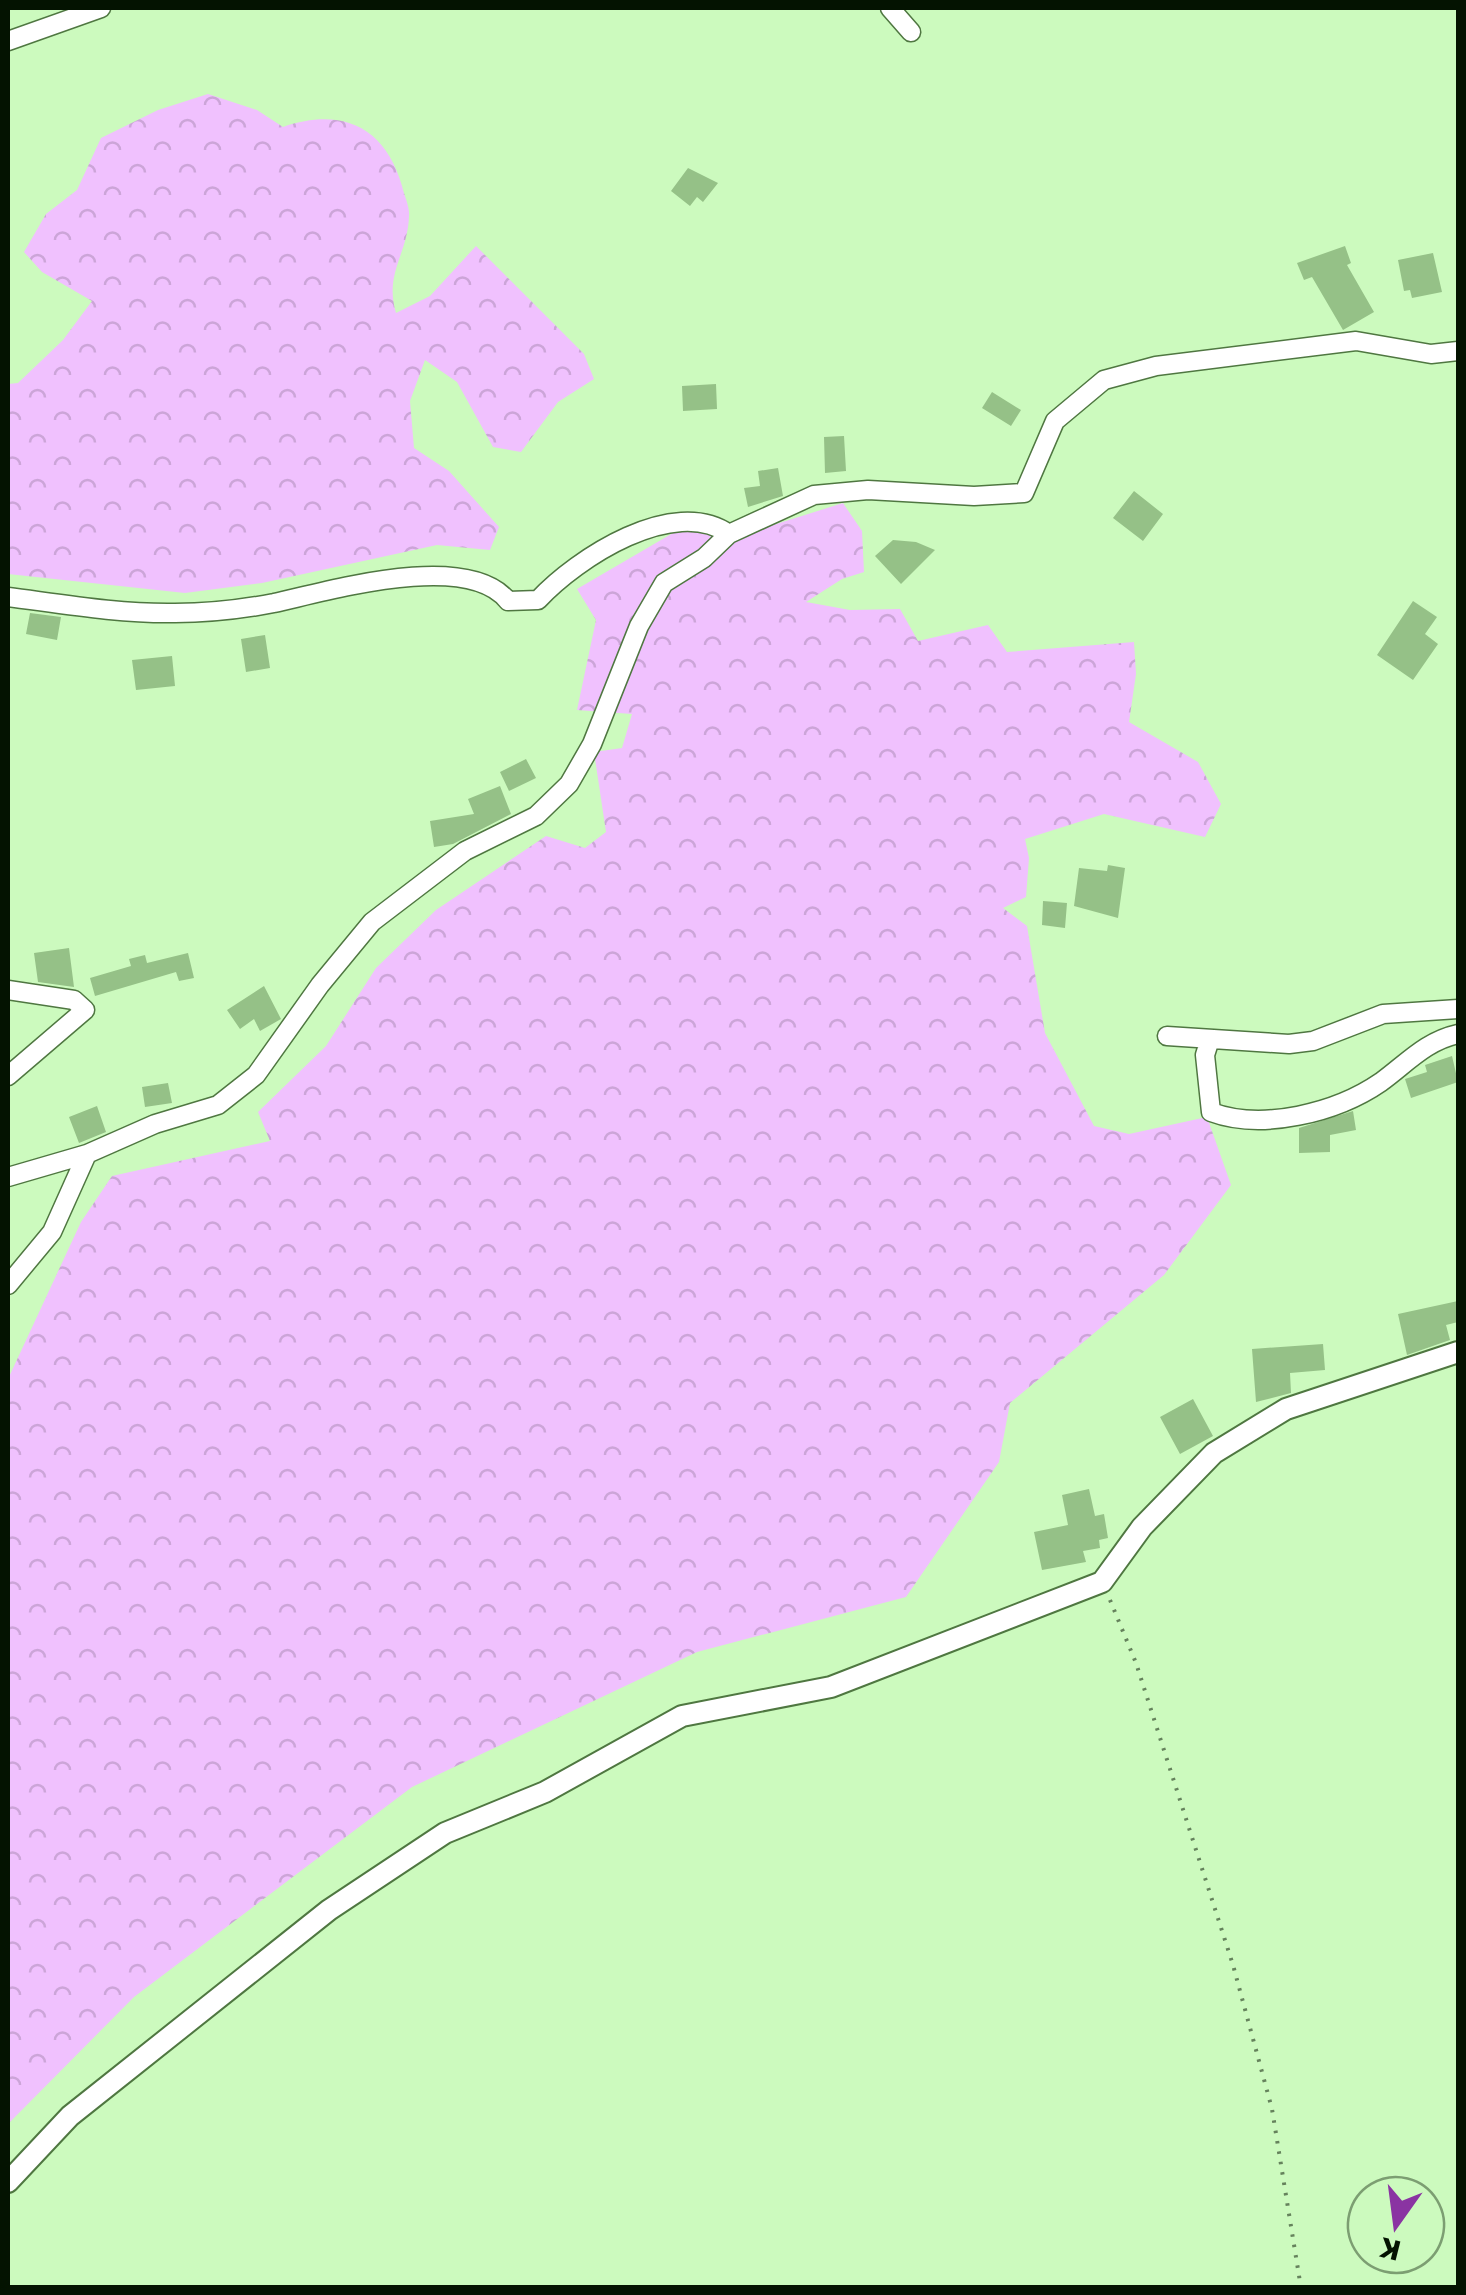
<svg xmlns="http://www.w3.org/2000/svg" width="1466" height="2295" font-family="'Golos Text',sans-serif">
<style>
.forest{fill:url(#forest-crowns)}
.building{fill:#95c187}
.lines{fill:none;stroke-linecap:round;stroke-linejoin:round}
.minor-casing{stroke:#4f7741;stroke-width:21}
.tertiary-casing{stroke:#4f7741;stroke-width:24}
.path{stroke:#65825c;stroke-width:4;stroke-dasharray:2.5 8;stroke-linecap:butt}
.minor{stroke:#fff;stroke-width:18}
.tertiary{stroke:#fff;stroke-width:20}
</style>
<defs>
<pattern id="forest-crowns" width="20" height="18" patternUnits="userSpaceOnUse" patternTransform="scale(2.5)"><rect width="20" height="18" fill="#f0c1fe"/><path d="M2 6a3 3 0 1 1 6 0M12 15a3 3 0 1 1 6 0" fill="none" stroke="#cca5d8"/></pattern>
</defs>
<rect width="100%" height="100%" fill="#ccfabe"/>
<!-- forest -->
<path class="forest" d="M208,94l49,16 26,17c58,-20 102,-1 119,59 2,9 8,21 7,30 -1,38 -25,57 -13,97l34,-17 46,-50 108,108 10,25 -36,23 -37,50 -28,-5 -36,-65 -32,-22 -15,41 4,47 35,23 50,56 -9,23 -53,-5 -175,38 -77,10 -177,-19v-190l10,-1 45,-43 29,-39 -50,-29 -18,-20 22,-38 31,-24 24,-52 57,-28z
M843,503l19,28 2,41 -22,7 -36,23 44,8 50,-1 18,32 70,-16 19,27 127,-10 2,32 -7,48 69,40 23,42 -16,33 -101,-23 -79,25 4,19 -3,39 -23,11 24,18 18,107 49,93 35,8 78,-17 24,68 -67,90 -154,128 -11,59 -93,135 -209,55 -285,135 -278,210 -126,127v-745l73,-157 31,-46 158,-35 -12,-29 68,-66 50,-78 60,-58 110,-74 39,12 21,-16 -12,-80 28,-4 10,-34 -55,-4 19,-90 -19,-31 96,-56 35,-5 37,6z"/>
<!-- building -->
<path class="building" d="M688,168l30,15 -15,19 -6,-5 -7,9 -19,-15z
M1345,246l6,17 -4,2 27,47 -31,18 -31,-53 -8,3 -7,-17z
M1433,253l9,39 -30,6 -2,-8 -6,1 -6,-31z
M716,384l1,25 -34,2 -1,-25z
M992,392l29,18 -10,16 -29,-18z
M844,436l2,35 -21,2 -1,-36z
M778,468l5,28 -35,11 -4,-19 16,-2 -2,-15z
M1134,491l29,23 -20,27 -30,-23z
M893,540l23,2 19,8 -34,34 -26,-28z
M1413,601l24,16 -12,17 13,10 -25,36 -36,-25z
M30,613l31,4 -4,23 -31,-6z
M265,635l5,33 -24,4 -5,-33z
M172,656l3,30 -39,4 -4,-30z
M526,759l10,19 -27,13 -9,-19z
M500,786l11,28 -58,30 -19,3 -4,-26 44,-7 -6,-15z
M1108,865l17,3 -7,50 -44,-12 5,-38 28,3z
M1043,901l24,2 -2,25 -23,-3z
M69,948l5,39 -36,-5 -4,-29z
M188,953l6,25 -15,3 -3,-9 -81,24 -5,-18 41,-12 -2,-7 16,-4 2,8z
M264,986l17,33 -21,12 -6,-12 -14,10 -13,-19z
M1452,1056l6,26 -47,16 -6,-19 22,-7 -2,-7z
M168,1083l4,20 -27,4 -3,-20z
M97,1106l9,26 -27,11 -10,-26z
M1353,1111l3,19 -26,5v17l-31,1v-25z
M1458,1301v21l-12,3 4,15 -43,15 -9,-41z
M1323,1344l2,26 -35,3 1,20 -35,9 -4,-53z
M1193,1399l20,37 -33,18 -20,-37z
M1089,1489l6,27 9,-2 4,24 -9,2 1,8 -17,3 3,11 -44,8 -8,-38 34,-7 -6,-30z"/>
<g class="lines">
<!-- minor casing -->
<g class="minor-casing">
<path id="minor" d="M890,8l21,24
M8,41l93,-33
M8,597c54,7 112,17 167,16 31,0 68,-4 99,-10 55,-12 193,-53 234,-2l30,-1c39,-42 136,-105 191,-66
M8,990l66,10 11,10 -77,66
M1167,1036l122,8 24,-3 70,-27 75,-5
M1210,1039l-5,16 6,57c51,19 125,1 170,-30 26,-19 45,-41 77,-48
M8,1177l79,-23
M8,1285l44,-53 35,-78 68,-30 63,-19 38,-30 64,-90 52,-63 93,-71 71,-35 33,-32 23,-40 47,-118 25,-43 40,-25 25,-24 85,-39 54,-5 106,6 50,-3 31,-72 49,-41 52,-14 200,-25 75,13 27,-3"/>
</g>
<!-- tertiary casing -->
<g class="tertiary-casing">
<path id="tertiary" d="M8,2182l62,-66 259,-206 116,-77 100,-41 137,-76 149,-29 271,-105 40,-55 72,-74 72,-44 172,-57"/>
</g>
<!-- path -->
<path class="path" d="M1110,1600l26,63 97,302 39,144 29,179"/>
<!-- minor -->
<use href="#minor" class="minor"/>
<!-- tertiary -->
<use href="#tertiary" class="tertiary"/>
</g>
<!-- border -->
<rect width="1466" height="2295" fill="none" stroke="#041301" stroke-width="20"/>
<!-- north arrow -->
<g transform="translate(1396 2225) rotate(194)"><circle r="48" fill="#ccfabe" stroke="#7c9e72" stroke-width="2.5"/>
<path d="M0-8L18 38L0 25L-18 38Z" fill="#8a34a2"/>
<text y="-15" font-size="28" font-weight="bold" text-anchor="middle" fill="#041301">K</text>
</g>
</svg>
